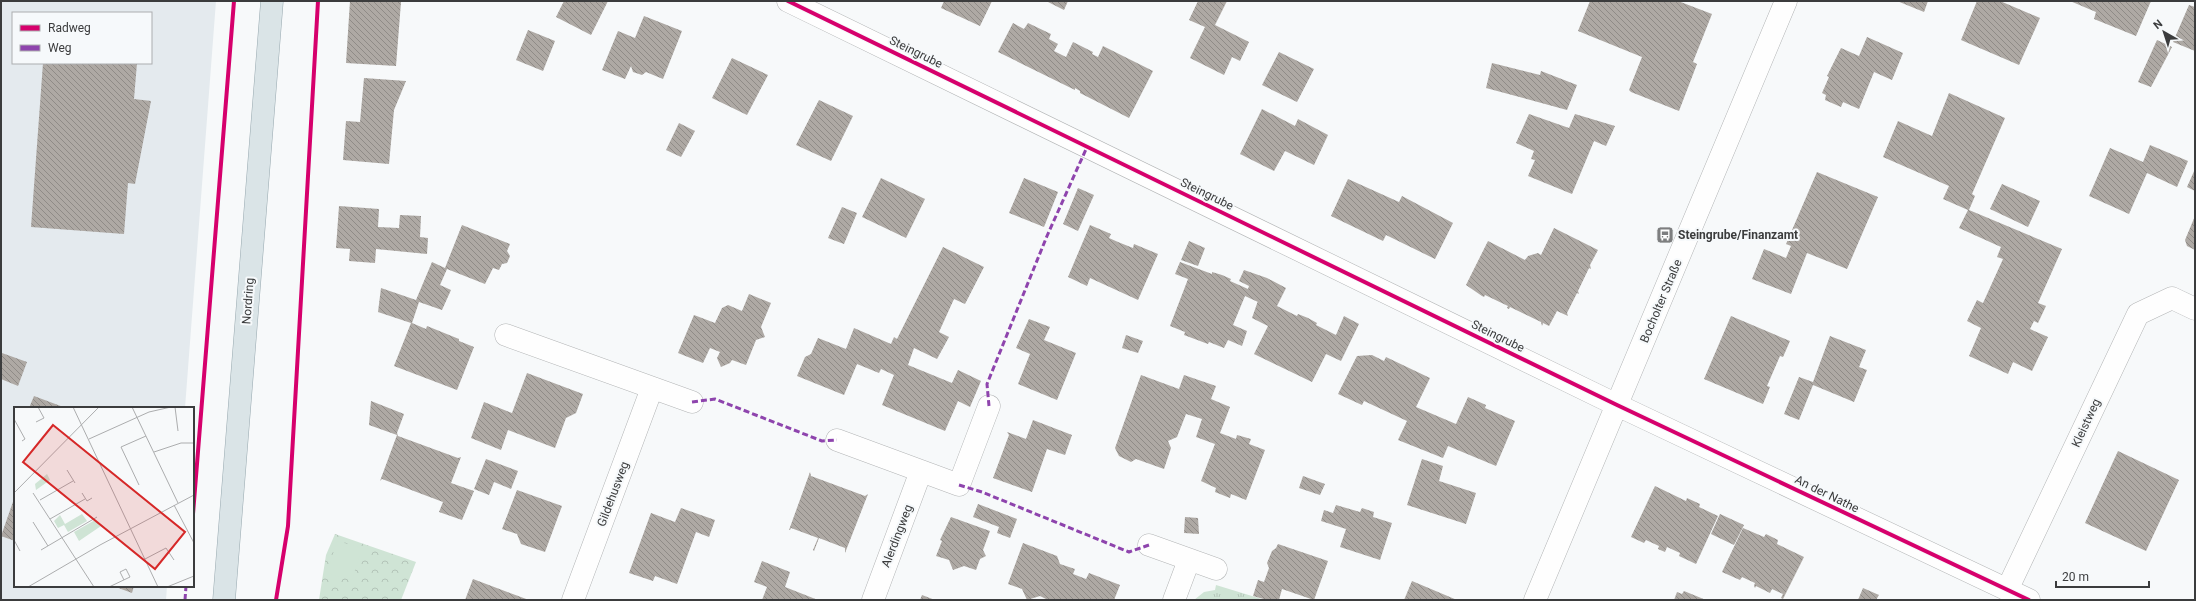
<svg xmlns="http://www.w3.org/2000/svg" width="2196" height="601" font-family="Roboto,sans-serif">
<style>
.built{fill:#e4eaee;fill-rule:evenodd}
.grass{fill:url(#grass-tufts)}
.forest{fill:url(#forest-crowns)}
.pitch{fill:#cfe4d5}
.building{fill:url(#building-back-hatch)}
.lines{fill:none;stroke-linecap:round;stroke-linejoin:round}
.minor-casing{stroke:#b3b5b6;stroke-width:23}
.major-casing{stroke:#97a8af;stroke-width:23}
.minor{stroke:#fefefe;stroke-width:22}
.major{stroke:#dae4e7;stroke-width:22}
.quiet{stroke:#8e44ad;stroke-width:3;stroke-dasharray:6 3;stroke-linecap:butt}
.cycleway-casing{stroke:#f6f9fb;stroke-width:6}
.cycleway{stroke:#d6006c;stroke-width:4}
.labels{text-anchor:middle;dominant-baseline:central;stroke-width:4;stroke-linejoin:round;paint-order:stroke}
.street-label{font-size:12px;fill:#3b3c3d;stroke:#f6f9fb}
.poi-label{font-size:12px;font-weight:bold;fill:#3b3c3d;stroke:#f6f9fb;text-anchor:start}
.inset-road{fill:none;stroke:#acadae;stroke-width:1}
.view{fill:#d62828;fill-opacity:0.15;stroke:#d62828;stroke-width:2}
.inset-edge{fill:none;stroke:#3b3c3d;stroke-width:2}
</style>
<defs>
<pattern id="grass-tufts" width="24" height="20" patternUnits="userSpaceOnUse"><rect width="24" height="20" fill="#cfe4d5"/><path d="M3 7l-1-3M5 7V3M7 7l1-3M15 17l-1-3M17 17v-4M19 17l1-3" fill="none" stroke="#b3c4b8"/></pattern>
<pattern id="forest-crowns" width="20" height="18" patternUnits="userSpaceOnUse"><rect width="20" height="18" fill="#cfe4d5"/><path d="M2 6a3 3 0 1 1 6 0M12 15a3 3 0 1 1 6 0" fill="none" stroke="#b3c4b8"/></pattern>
<pattern id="building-back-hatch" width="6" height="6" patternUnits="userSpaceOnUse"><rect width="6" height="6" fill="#aea9a4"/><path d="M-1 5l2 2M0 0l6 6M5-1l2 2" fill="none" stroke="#8f8b87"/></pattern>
</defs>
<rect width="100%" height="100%" fill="#f7f9fa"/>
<!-- built -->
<path class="built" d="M1,1h215l-31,407h-170v178h152l-1,14h-165zM13,13h138v50h-138z"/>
<!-- grass -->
<path class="grass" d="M1216,585l49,15h-71l10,-8 11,-2z"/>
<!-- forest -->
<path class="forest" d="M335,534l81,28 -15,38h-82l7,-45z"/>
<!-- pitch -->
<path class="pitch" d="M337,541l25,7 -10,32 -25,-7z"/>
<!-- building -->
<path class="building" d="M350,1l51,1 -5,64 -50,-3z
M564,1h44l-17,34 -35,-18z
M944,1h48l-12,25 -39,-18z
M1046,1h22l-4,9z
M1198,1h29l-12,24 34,17 -9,19 -8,-4 -8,18 -34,-17 15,-31 -16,-7z
M1590,1h88l34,13 -19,48 4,2 -18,47 -48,-19 -2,-2 13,-33 -64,-26z
M1897,1h31l-4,11z
M1977,1h23l40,17 -21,47 -58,-25z
M2070,1h81l-15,35 -42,-17 2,-7z
M2189,5l6,2v44l-22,-9z
M644,16l38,15 -19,48 -17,-7 -4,3 -9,-3 -2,-6 -6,13 -23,-9 16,-39 17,7z
M1013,23l11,6 4,-6 23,11 -2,5 9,5 -4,7 12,6 7,-15 20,10 -1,2 6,3 5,-11 50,25 -24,47 -49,-25v-2l-5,-3v2l-77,-38z
M528,30l27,11 -12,30 -27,-11z
M1867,37l36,16 -11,27 -18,-8 -15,37 -16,-7 -2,5 -16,-7 1,-5 -4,-2 7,-16 -2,-1 14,-28 18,8z
M2157,40l15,7 -21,40 -13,-5z
M1279,52l35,17 -17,33 -35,-17z
M732,58l36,17 -21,40 -35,-17z
M43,63h94l-3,36 17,2 -16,83 -7,-1 -4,51 -93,-7z
M1492,63l48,12 1,-4 36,14 -10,25 -81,-22z
M364,78l42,3 -12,29 -5,54 -46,-4 3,-39 14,1z
M1949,93l56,25 -33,76 3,2 -6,14 93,39 -24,54 8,3 -8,17 -4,-2 -4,8 18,8 -16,34 -19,-9 -5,12 -39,-18 12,-28 -14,-7 10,-21 6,3 20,-44 -6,-2 4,-10 -42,-19 9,-18 -25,-11 6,-13 -66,-29 15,-36 34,15z
M819,100l34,16 -22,45 -35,-16z
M1262,109l33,17 3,-7 30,16 -14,30 -29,-14 -11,20 -34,-17z
M1529,114l40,14 6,-14 40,12 -9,20 -12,-5 -22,53 -44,-18 7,-16 -4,-1 3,-8 -18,-8z
M679,123l16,8 -14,26 -15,-7z
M2150,145l38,16 -11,26 -30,-14 -18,41 -40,-18 21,-48 33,14z
M2195,169v22l-8,-4z
M1817,172l61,25 -31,72 -40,-16 -16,41 -39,-15 12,-30 22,9 5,-12 -5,-2z
M881,178l44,21 -19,39 -44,-21z
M1024,178l34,14 -14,35 -35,-14z
M1348,179l51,23 3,-6 51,27 -18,36 -49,-24 -3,6 -52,-25z
M2002,184l38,17 -12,26 -38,-18z
M1078,188l16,7 -16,36 -15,-7z
M339,206l40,3 -1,18 21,1 1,-13 21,1 -1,21 8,1 -1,16 -51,-5 -1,14 -26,-2 1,-12 -14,-1z
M842,207l15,6 -13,31 -16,-6z
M2195,216v34l-8,-4 -2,-6z
M462,225l48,19 -3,7 3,5 -3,7 -5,1 -3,6 -6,-2 -8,16 -38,-15 -7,16 11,5 -9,20 -23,-8 -7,21 14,6 1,-3 32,13v2l15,6 -17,43 -63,-24 17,-43 -33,-11 3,-24 35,12 16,-38 13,6z
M1090,225l21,9 -2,4 9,4 15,6 1,-4 24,10 -20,46 -48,-22 -3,8 -19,-9z
M1554,228l44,22 -8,15 1,4 -2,-1 -11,23 1,3 -2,-1 -10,20 1,3 -11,-5 -8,15 -6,-3 -1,3 -1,-4 -31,-15 -1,2 -2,-1 1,-2 -23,-11 -1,2 -2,-1 -16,-11 22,-44 37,19 3,-4 10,-3 3,2z
M1189,241l16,7 -7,18 -17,-6z
M943,247l41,20 -19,37 -11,-5 -15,33 10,5 -12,22 -23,-11 -6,17 44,18 6,-13 23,11 -11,26 -12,-6 -13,30 -63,-26 12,-30 -13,-6 -2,4 -22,-9 -13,31 -47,-19 8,-19 6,-3 7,-16 28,11 8,-21 37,16 3,-7 3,2z
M1180,262l32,12v-2l10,3 9,4 -1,2 18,8 1,-3 -10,-5 5,-11 23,8 19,10 -9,18 20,10 1,-2 10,4 9,5 -1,2 20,10 8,-19 15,8 -18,37 -15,-7 -14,28 -58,-28 14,-28 -16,-8 8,-23 -2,7 -13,-6 -12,29 14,6 -5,15 -14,-6 -4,8 -15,-6 -1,2 -24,-9 1,-3 -15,-6 18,-47 -13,-5z
M749,294l22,9 -10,24 4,10 -9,3 -10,25 -14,-5 -2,3 -9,4 -4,-9 3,-6 -10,-4 -7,15 -25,-10 16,-38 21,8 7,-15 6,-3 14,6z
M1731,316l59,25 -7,16 -3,-1 -13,30 3,1 -7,17 -59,-25z
M1029,319l21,8 -6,13 32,13 -19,47 -39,-16 12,-30 -14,-6z
M1126,335l17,6 -5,12 -16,-5z
M1830,336l36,14 -7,17 8,3 -13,32 -41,-17 -14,35 -15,-6 15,-37 14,5z
M2,353l25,9 -9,24 -17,-7z
M1372,355l12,6 2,-4 44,21 -14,29 40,17 12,-27 18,8 -1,3 30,13 -19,45 -48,-20 -5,12 -45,-18 9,-19 -43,-20 -2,4 -24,-11 19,-38z
M527,373l56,21 -7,19 -10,5 -11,30 -47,-18 -7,20 -30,-12 13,-36 28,11z
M1141,375l38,14 5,-14 32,11 -5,13 19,8 -10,26 16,6 1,-4 14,4 -2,5 16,6 -19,50 -15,-6 -1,4 -15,-6 1,-4 -15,-7 14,-37 -19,-7 6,-18 -16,-5 -9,23 -9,4 3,7 -7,21 -28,-10 -5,3 -12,-6 -4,-8z
M34,396l32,12h-37z
M371,401l33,13 -7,19 1,3 60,22 3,-1 -10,26 23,8 -12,29 -23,-8 4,-10 -61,-23 -2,2 17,-46 -28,-10z
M1033,420l39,15 -7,20 -18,-6 -15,43 -39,-14 16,-43 -2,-3 19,7z
M2118,451l61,29 -33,71 -61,-28z
M486,459l32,12 -7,18 -17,-7 -5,13 -15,-6z
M1422,459l21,7 -4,15 37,12 -10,31 -59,-19z
M810,472l1,4 54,20 3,-2 -23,59v-5l-26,-10 -5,13 -1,-1 5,-12 -27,-10 -1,2h-1z
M1303,476l22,8 -5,11 -21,-7z
M1655,486l31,15 1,-3 13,6 -1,3 19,9 -22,48 -17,-8 1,-3 -13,-6 -2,5 -7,-3 1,-3 -13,-6 -2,3 -13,-6z
M517,490l45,16 -17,46 -24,-8 -4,-10 -15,-5z
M15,496v45l-14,-5z
M978,504l39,15 -7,19 -13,-5 2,-6 -26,-10z
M1336,505l24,7 2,-4 12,4 -1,5 19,6 -12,37 -40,-13 6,-18 -25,-8 3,-11 9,3z
M681,508l34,12 -6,17 -13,-5 -19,52 -22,-8 -2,5 -24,-8 22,-60 24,9z
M1720,514l24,11 -10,20 -23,-11z
M951,517l39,14 -7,19 3,6 -6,3 -4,11 -12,-4 -11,4 -4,-10 -13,-4 6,-15 -2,-1z
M1185,517l13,1 1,16 -15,-1z
M1743,528l21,9 2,-3 12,6 -1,4 27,13 -21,42 -2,-1 2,-4 -11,-5 -2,4 -14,-7 -1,2 -1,-2 1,-3 -13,-6 -2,3 -18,-8z
M1023,543l34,13 3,8 15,5 -2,5 13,5 3,-6 31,12 -6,15h-66l-8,-4 -13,4 -5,-11 -14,-5z
M1278,544l50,17 -14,39 -32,-11 -3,11h-12l-14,-4 5,-16 6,2 5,-14 -2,-5 5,-12 4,-3z
M762,561l28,11 -5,15 33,13h-56l5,-13 -13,-5z
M473,579l56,21h-64z
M1412,581l45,19h-53z
M113,586h21l-2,7z
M1863,588l16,7 -3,5h-18z
M1684,591l22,9h-32l3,-8 5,2z
M922,595l13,5h-15z"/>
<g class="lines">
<!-- minor casing -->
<g class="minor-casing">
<path id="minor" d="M788,1l829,404 412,195
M506,335l186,67
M837,440l122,45 30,-79
M1149,545l67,24
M2007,590l131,-276 34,-16 23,11
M573,600l79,-212
M873,600l48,-129
M1174,600l15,-40
M1535,600l251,-599"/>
</g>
<!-- major casing -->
<g class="major-casing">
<path id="major" d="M224,600l48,-599"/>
</g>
<!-- minor -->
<use href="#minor" class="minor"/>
<!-- major -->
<use href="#major" class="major"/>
<!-- quiet -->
<path class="quiet" d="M692,402l23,-3 107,42 15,-1
M989,406l-2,-22 60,-148 40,-89
M959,485l23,7 147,60 20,-7
M185,600l1,-14"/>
<!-- cycleway casing -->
<g class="cycleway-casing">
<path id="cycleway" d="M788,1l829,404 412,195
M193,514l41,-513
M276,600l12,-74 30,-525"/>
</g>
<!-- cycleway -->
<use href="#cycleway" class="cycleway"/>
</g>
<!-- icons -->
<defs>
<g id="bus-square" transform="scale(0.9)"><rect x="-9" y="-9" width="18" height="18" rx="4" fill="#7d7e7f" stroke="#f6f9fb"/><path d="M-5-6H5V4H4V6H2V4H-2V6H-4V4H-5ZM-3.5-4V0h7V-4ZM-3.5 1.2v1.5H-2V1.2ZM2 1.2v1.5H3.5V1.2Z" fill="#fff"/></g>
</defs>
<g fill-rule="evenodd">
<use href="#bus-square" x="1665" y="235"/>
</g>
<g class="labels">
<!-- street labels -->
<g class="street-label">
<text transform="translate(916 52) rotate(26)">Steingrube</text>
<text transform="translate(1207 194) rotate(26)">Steingrube</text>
<text transform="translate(248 301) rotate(-86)">Nordring</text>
<text transform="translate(1661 301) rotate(-67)">Bocholter Straße</text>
<text transform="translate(1498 336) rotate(26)">Steingrube</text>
<text transform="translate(2086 423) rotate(-65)">Kleistweg</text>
<text transform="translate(613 494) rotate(-69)">Gildehusweg</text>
<text transform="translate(1827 494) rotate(26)">An der Nathe</text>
<text transform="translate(897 536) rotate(-69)">Alerdingweg</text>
</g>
<!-- poi labels -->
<g class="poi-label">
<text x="1678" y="235">Steingrube/Finanzamt</text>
</g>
</g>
<!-- overview -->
<g transform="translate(14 407)">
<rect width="180" height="180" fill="#f7f9fa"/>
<path d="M68,107l5,7 -19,11 -4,-7 -6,3 -4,-7 6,-6 5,9zM81,113l6,6 -22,15 -5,-9z" fill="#cfe4d5"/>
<path d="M33,67l3,6 -14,10 -1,-6z" fill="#cfe4d5"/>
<path class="inset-road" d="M59,0l85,180M118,0l46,96M161,0l3,24M0,12l11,20 -3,2M22,15l8,-4 -6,-11M75,32l60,-27 22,-5M140,45l27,-9h13M53,63l8,13M125,78l-18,-38 25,-11M0,86l85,-86M19,86l61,94M68,86l5,8 5,-3M26,93l33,-19M160,98l20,38M36,112l35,-20M19,115l15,24M0,133l6,11M27,143l56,-33M131,152l21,-11 8,12M14,180l72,-42 94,-50M95,180l21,-10 -4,-8 -6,3 4,8M153,180l27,-11"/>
<path class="view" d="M39,18l132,107 -30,37 -132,-107z"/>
<rect width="180" height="180" class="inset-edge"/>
</g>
<!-- border -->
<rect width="2196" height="601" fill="none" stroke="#3b3c3d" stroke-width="4"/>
<!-- legend -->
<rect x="12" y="12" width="140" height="52" fill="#f6f9fb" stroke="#abadaf"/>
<rect x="20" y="25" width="20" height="6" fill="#d6006c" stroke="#abadaf"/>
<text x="48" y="32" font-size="12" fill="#3b3c3d">Radweg</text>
<rect x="20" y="45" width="20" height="6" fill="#8e44ad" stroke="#abadaf"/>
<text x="48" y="52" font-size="12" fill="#3b3c3d">Weg</text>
<!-- north arrow -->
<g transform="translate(2164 32) rotate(321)" stroke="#f6f9fb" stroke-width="3" paint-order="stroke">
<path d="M0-3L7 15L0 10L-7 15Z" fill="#3b3c3d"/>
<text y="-6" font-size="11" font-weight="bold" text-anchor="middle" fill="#3b3c3d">N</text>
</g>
<!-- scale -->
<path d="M2056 581v6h93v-6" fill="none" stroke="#3b3c3d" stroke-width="2"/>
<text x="2062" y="581" font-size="12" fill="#3b3c3d" stroke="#f6f9fb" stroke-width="3" paint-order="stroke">20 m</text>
</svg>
